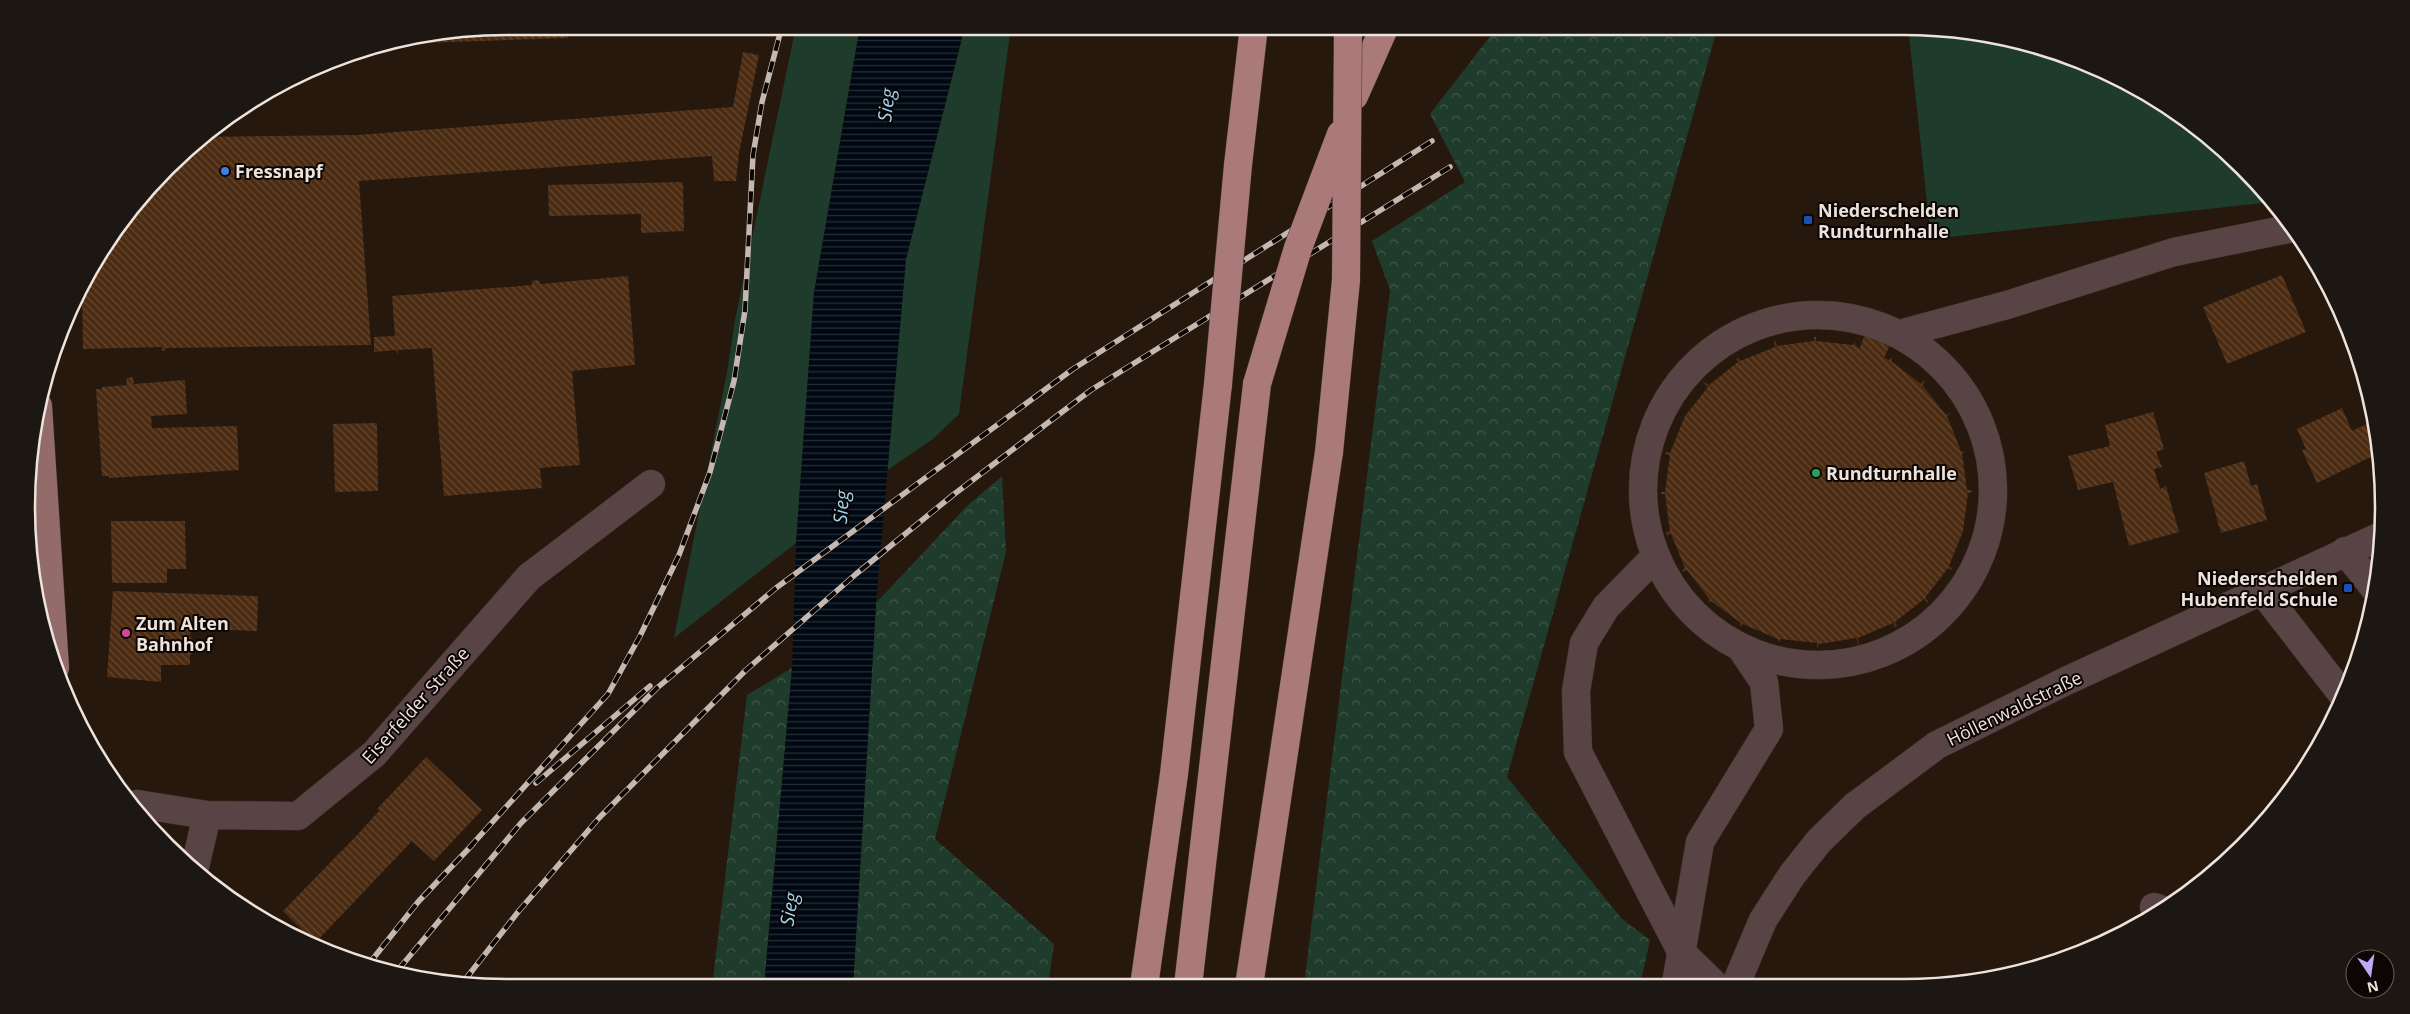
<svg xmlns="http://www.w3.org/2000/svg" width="2410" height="1014" font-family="'Open Sans',sans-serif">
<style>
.grass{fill:#1f3b2b}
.forest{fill:url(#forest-crowns)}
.water{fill:url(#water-rules)}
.building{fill:url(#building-back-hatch)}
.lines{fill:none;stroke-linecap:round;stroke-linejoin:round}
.minor-casing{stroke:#43342a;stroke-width:29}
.major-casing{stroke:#43342a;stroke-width:29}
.highway-casing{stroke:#43342a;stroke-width:29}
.minor{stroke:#584444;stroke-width:28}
.major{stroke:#936b6b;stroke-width:28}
.highway{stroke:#aa7a7b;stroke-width:28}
.rail-casing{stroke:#c4b8b0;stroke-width:5.5}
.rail{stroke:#0b0503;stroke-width:4;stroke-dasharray:11;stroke-linecap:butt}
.highway-bridge-casing{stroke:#43342a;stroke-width:29;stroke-linecap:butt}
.highway-bridge{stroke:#aa7a7b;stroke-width:28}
.shop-dot{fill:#3f7fe0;stroke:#0b0503;stroke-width:2}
.transit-dot{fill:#1a4fb4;stroke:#0b0503;stroke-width:2}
.leisure-dot{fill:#2e9e5b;stroke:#0b0503;stroke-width:2}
.hotel-dot{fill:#d1479c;stroke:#0b0503;stroke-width:2}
.labels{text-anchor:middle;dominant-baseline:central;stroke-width:4;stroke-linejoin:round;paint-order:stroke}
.poi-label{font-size:18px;font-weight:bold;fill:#eee3db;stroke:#0b0503;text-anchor:start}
.street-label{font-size:18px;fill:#eee3db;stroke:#0b0503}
.water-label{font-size:19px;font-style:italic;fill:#9ed7f6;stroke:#0b0503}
.rim{fill:none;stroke:#eee3db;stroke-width:2.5}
</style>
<defs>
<pattern id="forest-crowns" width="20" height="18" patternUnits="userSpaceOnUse" patternTransform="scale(1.25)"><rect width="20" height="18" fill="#1f3b2b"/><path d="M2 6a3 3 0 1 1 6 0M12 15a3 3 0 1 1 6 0" fill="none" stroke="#405749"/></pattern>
<pattern id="water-rules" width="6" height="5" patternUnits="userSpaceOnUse" patternTransform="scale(1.25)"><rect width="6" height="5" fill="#000913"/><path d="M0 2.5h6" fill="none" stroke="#262d35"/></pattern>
<pattern id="building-back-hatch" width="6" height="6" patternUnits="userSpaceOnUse" patternTransform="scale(1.25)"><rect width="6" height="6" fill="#4b2b11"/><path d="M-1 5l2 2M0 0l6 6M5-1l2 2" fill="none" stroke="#654a33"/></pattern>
</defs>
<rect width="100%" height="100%" fill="#27180d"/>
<!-- grass -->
<path class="grass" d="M796,26h64l-46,267 -18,250 -122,95 53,-266 8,-52z
M965,26h46l-52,388 -26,25 -47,32 20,-212z
M1908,27l150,25 86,39 76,55 53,56 -342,37z"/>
<!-- forest -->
<path class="forest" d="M1498,26h220l-211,751 115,142 28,21 -10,45h-336l86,-695 -18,-49 93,-59 -35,-68z
M1002,476l4,76 -71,287 119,105 -6,42 -195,1 23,-384 91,-97z
M792,668l-28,319h-52l35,-292z"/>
<!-- water -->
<path class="water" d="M860,26h105l-59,233 -30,344 -23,384h-89l28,-319 4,-125 18,-250z"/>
<!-- building -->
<path class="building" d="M507,26h60l1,12 -147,5v-2z
M743,52l16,3 -20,98 -3,28h-22l-2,-25 -353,25 12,164 -205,3v2l-4,1v-4l-79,2 -1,-60 9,-23 99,-121 12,-8 155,-2 376,-28z
M683,182l1,49 -43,2v-19l-92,2 -1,-31z
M2282,275l24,57 -79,32 -24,-57z
M628,276l7,89 -63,6 8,94 -40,3 2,20 -98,8 -12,-148 -34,2v4l-2,-4 -22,2v-15l21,-1 -3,-40 140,-11v-4l7,-1 1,4z
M1867,328l26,10 -9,20 5,2 4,-3 -2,4 30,23 3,-4 1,2 -3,3 24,30 3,-2 1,1 -3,2 14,35 5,1 -4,1 5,37h5v2l-4,1 -5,38 -14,35 3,2v2l-4,-2 -23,30 3,3 -1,2 -3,-4 -29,23 2,4 -2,1 -2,-4 -35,15 1,7 -3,-7 -37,6 -2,4v-5l-37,-4 -1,4 -1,-4 -35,-15 -4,3 2,-4 -30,-22 -4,2 3,-3 -23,-30 -4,2 -1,-2 3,-2 -14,-34 -4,1 -1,-3 4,-1 -5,-37h-4v-2h4l5,-37 -5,-1 1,-2 4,1 15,-37 23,-29 -6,-6 7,4 29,-23 -2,-3 2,-1 2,3 35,-14 -1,-8 3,7 37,-5v-4h2v4l37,4 3,-3 -1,4 5,2z
M133,377l1,7 51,-4 2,34 -36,2 1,12 85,-2 2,44 -130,8v-2h-7l-6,-87h6v-2l25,-2 -1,-7z
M2342,408l10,23 17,-8 8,18 2,12 -62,30 -15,-33 4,-1 -9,-20z
M2153,412l11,37 -8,3 6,15 -8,2 6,20 6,-3 13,46 -50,14 -16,-64 -35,8 -10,-34 42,-10 -5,-21z
M377,423l1,68 -43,1 -2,-68z
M2244,461l7,25 6,-2 10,36 -46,13 -17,-60z
M111,521h74l1,48h-19v14h-55z
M113,591l145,5 -1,35 -52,-2 1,-7 -15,-1 -1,16 5,4v10l-5,4v10h-29v17l-54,-5z
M426,757l56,53 -48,51 -22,-20 -97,102 -32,-32 75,-77 21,-23 -2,-2z"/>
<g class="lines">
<!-- minor casing -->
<g class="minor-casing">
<path id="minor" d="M1643 490a175 175 0 1 1 350 0a175 175 0 1 1-350 0Z
M1907,332l100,-27 167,-53 119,-24
M2345,551l30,38
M1654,558l-48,49 -22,36 -8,48 2,61 104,201 32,31
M2262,591l80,103
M137,804l70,11 91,1 76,-62 155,-177 122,-93
M194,871l13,-56
M2154,907l6,2
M1676,984l24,-142 69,-113 -5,-47 -21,-31
M1736,984l27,-64 29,-45 27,-34 36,-35 82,-61 129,-64 315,-145"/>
</g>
<!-- major casing -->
<g class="major-casing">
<path id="major" d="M38,406l17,262"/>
</g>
<!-- highway casing -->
<g class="highway-casing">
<path id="highway" d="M1354,96l31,-70
M1238,165l16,-139
M1144,986l30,-212 44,-390
M1188,986l69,-602
M1249,986l80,-534"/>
</g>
<!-- minor -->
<use href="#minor" class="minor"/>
<!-- major -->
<use href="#major" class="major"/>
<!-- highway -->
<use href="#highway" class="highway"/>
<!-- rail casing -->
<g class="rail-casing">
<path id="rail" d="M536,783l114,-97
M469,848l139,-154 32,-58 39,-81 31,-83 24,-91 11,-71 8,-155 9,-53 20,-76
M368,965l50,-63 55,-58
M398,970l123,-147 136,-135 119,-100 297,-219 359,-228
M464,981l54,-69 81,-94 147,-148 110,-96 97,-79 138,-105 359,-223"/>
</g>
<!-- rail -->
<use href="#rail" class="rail"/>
<!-- highway-bridge casing -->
<g class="highway-bridge-casing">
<path id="highway-bridge" d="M1218,384l20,-219
M1257,384l41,-136 43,-114
M1329,452l17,-172 2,-254"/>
</g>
<!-- highway-bridge -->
<use href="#highway-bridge" class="highway-bridge"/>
</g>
<!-- markers -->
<circle class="shop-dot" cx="225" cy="171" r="5"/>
<g class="transit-dot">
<rect x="1803" y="215" width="10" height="10" rx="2.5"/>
<rect x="2343" y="583" width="10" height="10" rx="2.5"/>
</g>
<circle class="leisure-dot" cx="1816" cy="473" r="5"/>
<circle class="hotel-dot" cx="126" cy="633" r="5"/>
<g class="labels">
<!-- poi labels -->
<g class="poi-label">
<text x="235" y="171">Fressnapf</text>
<text x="1818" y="210">Niederschelden<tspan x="1818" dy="21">Rundturnhalle</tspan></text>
<text x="1826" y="473">Rundturnhalle</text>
<text x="2338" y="578" text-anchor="end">Niederschelden<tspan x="2338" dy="21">Hubenfeld Schule</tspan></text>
<text x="136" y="623">Zum Alten<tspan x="136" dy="21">Bahnhof</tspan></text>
</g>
<!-- street labels -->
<g class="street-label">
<text transform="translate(415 705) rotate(-48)">Eiserfelder Straße</text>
<text transform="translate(2014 708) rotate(-26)">Höllenwaldstraße</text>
</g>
<!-- water labels -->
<g class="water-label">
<text transform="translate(886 105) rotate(-83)">Sieg</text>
<text transform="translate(841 507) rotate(-86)">Sieg</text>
<text transform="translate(789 909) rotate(-81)">Sieg</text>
</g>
</g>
<!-- crop -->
<path d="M0 0H2410V1014H0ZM507 35H1903A472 472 0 0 1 2375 507V507A472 472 0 0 1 1903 979H507A472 472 0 0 1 35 507V507A472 472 0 0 1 507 35Z" fill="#1d1714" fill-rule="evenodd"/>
<path class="rim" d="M507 35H1903A472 472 0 0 1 2375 507V507A472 472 0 0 1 1903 979H507A472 472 0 0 1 35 507V507A472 472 0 0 1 507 35Z"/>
<!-- north arrow -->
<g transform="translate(2370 974) rotate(167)"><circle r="24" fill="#0b0503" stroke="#665e59"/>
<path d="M0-4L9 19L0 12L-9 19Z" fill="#bea9f5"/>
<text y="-8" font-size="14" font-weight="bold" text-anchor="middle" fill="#eee3db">N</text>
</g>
</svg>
